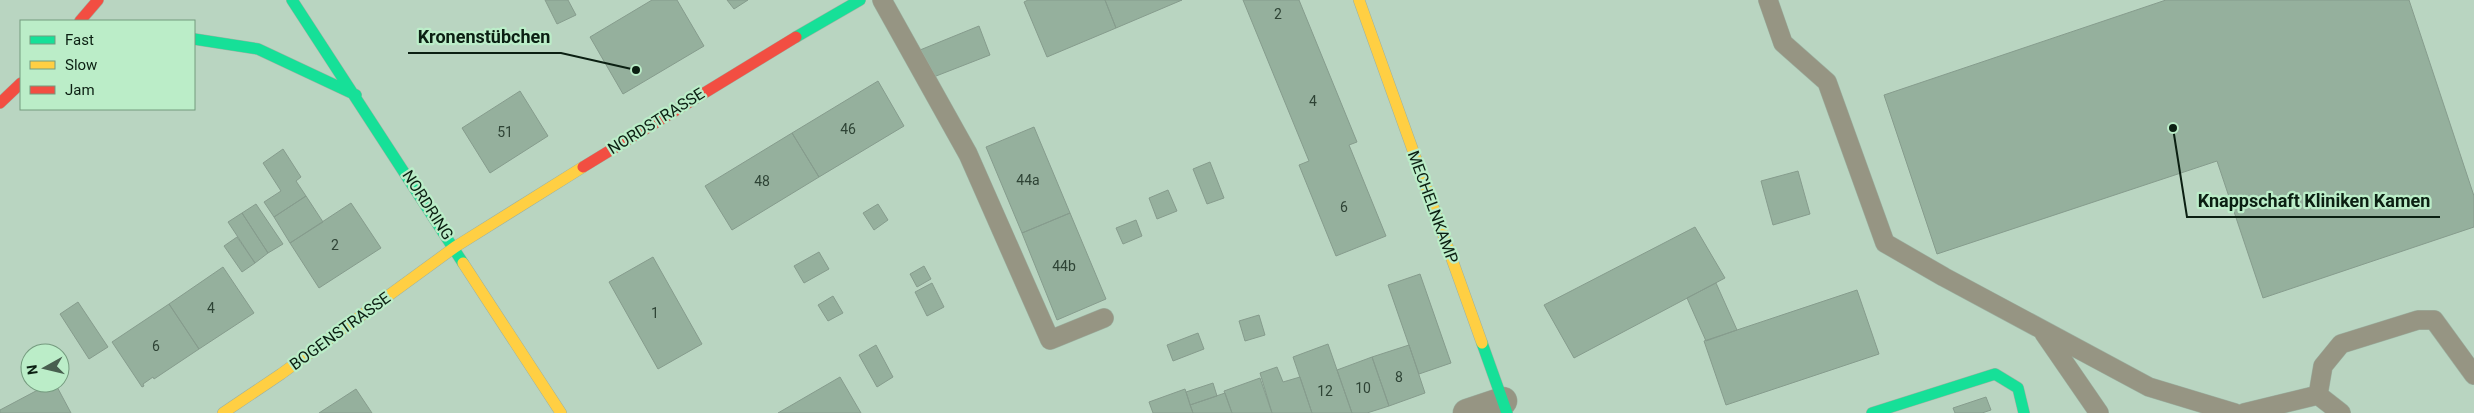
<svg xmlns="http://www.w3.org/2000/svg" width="2474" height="413" font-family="Roboto,sans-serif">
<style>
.building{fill:#95b09d;stroke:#869c8d}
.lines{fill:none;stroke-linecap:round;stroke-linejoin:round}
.lane-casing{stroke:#9cb2a2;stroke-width:20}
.street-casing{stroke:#9cb2a2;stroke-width:29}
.fast-casing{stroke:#9cb2a2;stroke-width:12}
.slow-casing{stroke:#9cb2a2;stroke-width:12}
.jam-casing{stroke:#9cb2a2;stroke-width:12}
.lane{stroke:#969583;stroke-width:19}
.street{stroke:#969583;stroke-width:28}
.fast{stroke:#16e098;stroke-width:11}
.slow{stroke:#ffcf43;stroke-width:11}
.jam{stroke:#f24e42;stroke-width:11}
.labels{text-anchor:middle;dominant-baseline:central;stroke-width:4.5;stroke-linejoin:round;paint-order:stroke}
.number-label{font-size:14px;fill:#2e4335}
.street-label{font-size:16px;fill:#0b1f12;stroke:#bbedc8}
.leader{fill:none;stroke:#0b1f12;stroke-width:2}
.callout-dot{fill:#0b1f12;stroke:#bbedc8;stroke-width:2}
.callout-label{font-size:18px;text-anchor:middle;font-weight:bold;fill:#0b1f12;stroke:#bbedc8;stroke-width:4.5;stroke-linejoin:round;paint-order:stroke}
</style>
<rect width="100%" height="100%" fill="#b9d5c1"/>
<!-- building -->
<path class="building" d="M545,0h23l8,15 -19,9z
M652,0h25l27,46 -81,48 -33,-57z
M727,0h21l-14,9z
M1028,0h77l11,28 -69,29 -23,-55z
M1105,0h77l-66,28z
M1243,0h56l58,142 -8,3 37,91 -50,20 -37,-91 10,-4z
M2166,0h243l65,196v31l-211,71 -46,-137 -280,93 -53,-159z
M979,26l11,29 -59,23 -11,-28z
M878,81l26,45 -85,51 -27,-44z
M520,91l28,45 -58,37 -28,-45z
M1034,127l36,86 -48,20 -36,-86z
M792,133l27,44 -87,53 -27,-44z
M283,149l18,28 -5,4 10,15 -32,21 -10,-15 17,-11 -18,-28z
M1210,162l14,36 -17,6 -14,-35z
M1798,171l12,43 -37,11 -12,-44z
M1168,190l9,21 -20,8 -8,-21z
M306,196l17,26 -33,21 -16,-26z
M351,203l30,45 -62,40 -29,-45z
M256,204l27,40 -15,9 -26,-40z
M878,204l10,16 -14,10 -11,-17z
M242,213l26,40 -13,10 -27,-41z
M1070,213l36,86 -49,21 -35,-87z
M1136,220l6,16 -19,8 -7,-16z
M1695,227l30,51 -151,80 -30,-53z
M237,237l18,26 -13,9 -18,-26z
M819,252l10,17 -25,14 -10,-17z
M653,257l49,87 -44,25 -49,-87z
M924,266l7,13 -14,8 -7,-13z
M223,267l31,46 -55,36 -30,-45z
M1420,274l31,89 -32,11 -31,-89z
M932,283l12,24 -17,9 -12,-24z
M1716,283l21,47 -31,11 -19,-43z
M1857,290l22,64 -153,51 -22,-64z
M833,296l10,17 -15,8 -10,-16z
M78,302l30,45 -19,12 -29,-45z
M169,304l30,45 -45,30 -1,-2 -10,7 1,2 -2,1 -30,-45z
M1259,315l6,20 -20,6 -6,-20z
M1198,333l6,16 -31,12 -6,-16z
M1328,344l9,26 15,43h-40l-19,-56z
M876,345l17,32 -16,10 -18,-32z
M1409,345l16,48 -36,13 -17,-49z
M1372,357l17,49 -22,7h-15l-15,-43z
M1277,367l6,15 17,-5 12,36h-40l-12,-40z
M840,377l21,36h-83z
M1260,378l12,35h-40l-8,-22z
M51,383h4l16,30h-71v-3z
M1213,383l4,13 -27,9 -4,-13z
M356,389l16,24h-53z
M1185,389l8,24h-40l-4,-11z
M1225,393l7,20h-39l-3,-8z
M1986,397l5,13 -9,3h-27l-2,-5z"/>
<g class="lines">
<!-- lane casing -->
<g class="lane-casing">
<path id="lane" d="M882,0l86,154 82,186 54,-22
M1768,0l15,43 44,39 58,161 59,34 205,110 86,26
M2044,333l55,80
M2318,395l5,-29 18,-22 77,-24h16l40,55
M2244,413l74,-18 23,18"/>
</g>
<!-- street casing -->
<g class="street-casing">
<path id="street" d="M1467,413l36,-12"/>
</g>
<!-- fast casing -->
<g class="fast-casing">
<path id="fast" d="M292,0l171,263
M796,37l64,-37
M194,39l64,10 98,46
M1482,343l25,70
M1872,413l123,-39 23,14 6,25"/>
</g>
<!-- slow casing -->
<g class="slow-casing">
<path id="slow" d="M1359,0l123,343
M463,263l98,150
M223,413l58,-39 174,-127 128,-80"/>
</g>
<!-- jam casing -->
<g class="jam-casing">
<path id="jam" d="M80,21l18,-21
M0,103l21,-20
M583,167l213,-130"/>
</g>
<!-- lane -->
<use href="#lane" class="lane"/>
<!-- street -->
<use href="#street" class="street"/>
<!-- fast -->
<use href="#fast" class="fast"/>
<!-- slow -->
<use href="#slow" class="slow"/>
<!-- jam -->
<use href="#jam" class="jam"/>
</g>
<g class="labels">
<!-- number labels -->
<g class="number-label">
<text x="1278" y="14">2</text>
<text x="1313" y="101">4</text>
<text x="848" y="129">46</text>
<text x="505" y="132">51</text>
<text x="1028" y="180">44a</text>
<text x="762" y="181">48</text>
<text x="1344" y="207">6</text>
<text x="335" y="245">2</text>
<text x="1064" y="266">44b</text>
<text x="211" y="308">4</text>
<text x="655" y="313">1</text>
<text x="156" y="346">6</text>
<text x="1399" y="377">8</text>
<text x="1363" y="388">10</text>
<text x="1325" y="391">12</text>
</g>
<!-- street labels -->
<g class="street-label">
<text transform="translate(656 121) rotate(-32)">NORDSTRASSE</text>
<text transform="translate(428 205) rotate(57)">NORDRING</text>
<text transform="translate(1433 207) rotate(70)">MECHELNKAMP</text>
<text transform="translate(340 331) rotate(-36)">BOGENSTRASSE</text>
</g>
</g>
<!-- callouts -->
<path class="leader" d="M636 70L561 53H408M2173 128L2187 217H2440"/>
<g class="callout-dot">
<circle cx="636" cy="70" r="5"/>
<circle cx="2173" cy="128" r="5"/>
</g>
<g class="callout-label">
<text x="484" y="43">Kronenstübchen</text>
<text x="2314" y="207">Knappschaft Kliniken Kamen</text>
</g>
<!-- legend -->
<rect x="20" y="20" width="175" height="90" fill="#bbedc8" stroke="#759b7f"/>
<rect x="30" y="36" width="25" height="8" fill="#16e098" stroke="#759b7f"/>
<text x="65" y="45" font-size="15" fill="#0b1f12">Fast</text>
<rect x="30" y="61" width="25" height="8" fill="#ffcf43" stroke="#759b7f"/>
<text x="65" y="70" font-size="15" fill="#0b1f12">Slow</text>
<rect x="30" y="86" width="25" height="8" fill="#f24e42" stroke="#759b7f"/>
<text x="65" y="95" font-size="15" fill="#0b1f12">Jam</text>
<!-- north arrow -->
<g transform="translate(45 368) rotate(262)"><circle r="24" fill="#bbedc8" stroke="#759b7f"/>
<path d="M0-4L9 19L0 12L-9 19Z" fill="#485f4f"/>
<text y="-8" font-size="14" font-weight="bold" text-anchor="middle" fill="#0b1f12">N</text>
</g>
</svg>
